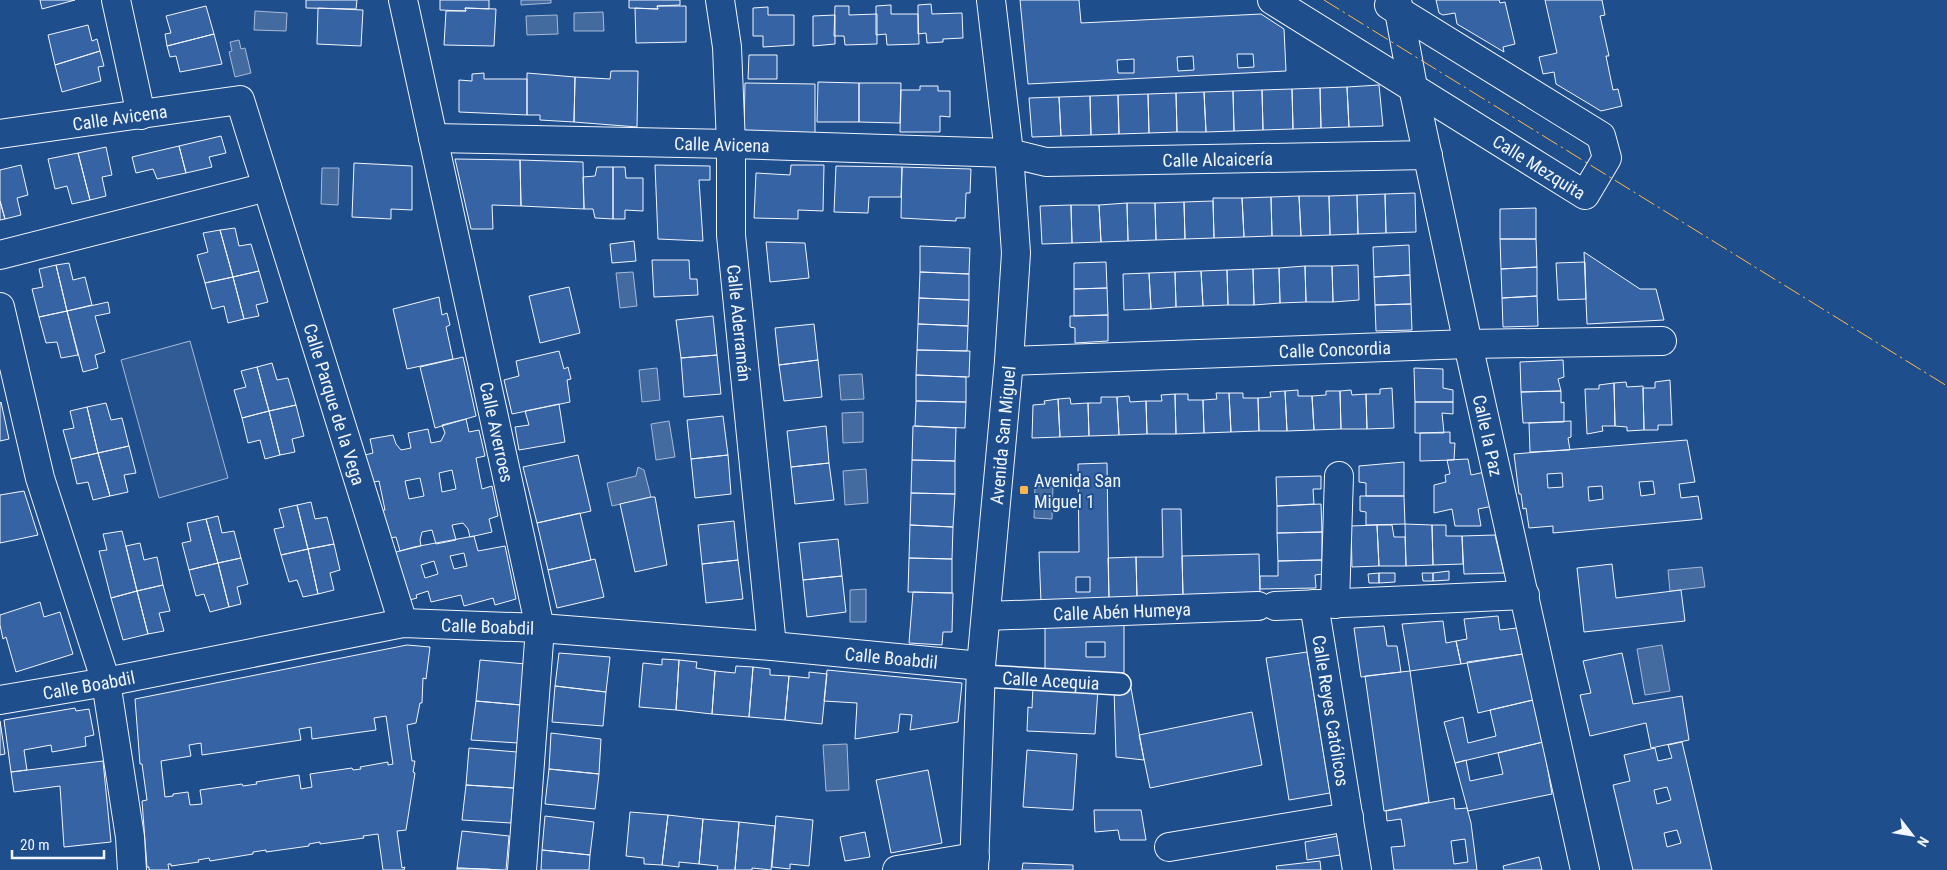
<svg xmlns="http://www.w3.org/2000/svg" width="1947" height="870" font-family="'Roboto Condensed',sans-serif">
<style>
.built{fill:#305b95;stroke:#a8bbd7}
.water{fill:#446ba0;stroke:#a8bbd7}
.building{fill:#3563a3;stroke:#f2f6ff;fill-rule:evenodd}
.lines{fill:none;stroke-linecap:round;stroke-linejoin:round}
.pedestrian-casing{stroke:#f2f6ff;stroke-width:24}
.minor-casing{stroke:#f2f6ff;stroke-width:30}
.tertiary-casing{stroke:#f2f6ff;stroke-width:30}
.pedestrian{stroke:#1f4e8c;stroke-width:21}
.minor{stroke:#1f4e8c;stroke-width:28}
.tertiary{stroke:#1f4e8c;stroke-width:28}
.power{stroke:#ffb74d;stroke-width:1;stroke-dasharray:18 4 2.5 4;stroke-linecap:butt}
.poi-dot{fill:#ffb74d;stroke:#1f4e8c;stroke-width:2}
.labels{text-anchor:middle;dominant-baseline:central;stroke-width:4;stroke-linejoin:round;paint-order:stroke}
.street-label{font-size:18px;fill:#f2f6ff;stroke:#1f4e8c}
.poi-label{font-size:18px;fill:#f2f6ff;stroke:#1f4e8c;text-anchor:start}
</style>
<rect width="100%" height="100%" fill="#1f4e8c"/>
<!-- built -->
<path class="built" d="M190,341l38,137 -69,20 -38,-138z"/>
<!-- water -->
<path class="water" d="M521,0h30v3l-30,2z
M255,11l32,2 -1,18 -32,-1z
M603,12l1,19h-30v-18z
M557,15l1,19 -31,1 -1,-19z
M239,40l2,9 4,-1 6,25 -16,4 -6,-25 3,-1 -2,-9z
M322,168h17l-1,37 -17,-1z
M633,272l4,34 -17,2 -4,-35z
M657,368l3,32 -18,2 -3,-32z
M862,374l2,25 -23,1 -2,-25z
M863,412v30l-20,1 -1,-30z
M669,421l6,36 -19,3 -5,-36z
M638,467l6,3 7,27 -39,9 -5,-23 29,-7z
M866,469l2,34 -23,2 -2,-34z
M1035,486h18l-1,33 -18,-1z
M1702,567l3,20 -35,4 -2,-21z
M866,589v33h-16v-32z
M1662,645l8,46 -25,4 -8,-46z
M847,744l2,46 -23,1 -3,-46z"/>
<!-- building -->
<path class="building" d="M40,0h35l-33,9z
M306,0h51l-1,9 -50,-1z
M440,0h49v9l-24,-1 1,3 -26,-1z
M629,0h51v5l-23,1 1,3 -29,-1z
M1020,0h59l2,23 180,-9 23,15 2,42 -258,13zM1237,54h16l1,13 -16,1zM1193,56l1,14 -16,1 -1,-14zM1134,59v14h-16l-1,-13z
M1436,0h63l1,3 5,-1 10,42 -12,3 1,5 -47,-28 -2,-11 -12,2 -4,-2z
M1545,0h57l3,15 -5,1 9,40h-3l7,34 5,-1 4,17 -21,5 -45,-27 -2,-12 -11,2 -4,-17 18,-4z
M931,4l1,10 30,-1 1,25 -20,1v3l-16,1 -1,-10 -8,1v-29z
M891,5v9h27l1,30 -32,1 -1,-11 -10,1v-29z
M206,6l8,28 -47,12 -2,-12 6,-1 -5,-17z
M657,6h29v36l-50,1 -1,-35 23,1z
M835,6h14v9l28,-1v30l-32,1 -1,-9h-10z
M768,7v8h26v30l-31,2v-11h-10v-28z
M318,8l45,2 -2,36 -44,-2z
M465,8l31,1 -2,37 -50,-1 2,-34h20z
M835,15v29l-22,2v-30z
M88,25l4,16 5,-2 3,12 -45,14 -7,-30z
M214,34l8,30 -42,8 -4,-16 -6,1 -3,-11z
M100,51l4,15 -6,1 3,14 -39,11 -7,-27z
M749,55h28v24h-29z
M611,71h27l-1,56 -63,-5 1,-45 35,2z
M484,73v6h43v36l-68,-3v-32l13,1v-7z
M527,73l48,4 -1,45 -34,-2v-5h-13z
M818,82l41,1v39h-42z
M745,83l70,1v49l-71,-1z
M859,83h42l-1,40 -41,-1z
M1379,85l4,41 -34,1 -2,-40z
M920,86h18v5h12v26l-10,-1v16h-40l1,-42h19z
M1347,87l2,40 -28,1 -1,-40z
M1320,88l1,40 -28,1 -1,-40z
M1292,89l1,40 -30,1 -1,-40z
M1262,90l1,40 -29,1 -1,-40z
M1233,91l1,40 -28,1 -2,-40z
M1204,92l2,40h-29l-1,-39z
M1176,93l1,39 -28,1 -1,-39z
M1148,94l1,39 -30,1 -1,-39z
M1118,95l1,39 -28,1 -1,-39z
M1090,96l1,39 -30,1 -2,-39z
M1059,97l2,39 -29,1 -3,-39z
M221,136l5,17 -17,4 3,10 -26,6 -7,-27z
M179,146l7,27 -29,6 -4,-10 -17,4 -4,-16z
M106,147l6,28 -10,2 4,19 -16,4 -12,-47z
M78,153l12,47 -18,4 -5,-18 -12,3 -7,-30z
M455,159l65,1 1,46 -29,-1 1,24h-22z
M520,160l63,2 1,47 -63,-3z
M354,163l58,3v44l-21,-1v10l-39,-2z
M21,165l7,30 -11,3 4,17 -16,4 -5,-18v-31z
M655,165l55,1v14h-11l4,61 -45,-2z
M791,165h33l-1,46 -25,-1v9l-44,-1 2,-45 34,2z
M836,166l66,1 -1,30h-32l-1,16 -34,-1z
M597,167h16v52l-18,-1 -2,-9h-9l-1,-32 12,-1z
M613,167h12l1,11h17v33l-18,-1v9h-12z
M902,167l69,2 -1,24h-4l-1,25h-9v3l-55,-3z
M1415,193l1,39 -30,1 -1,-39z
M1385,194l1,39 -28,1 -1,-39z
M1357,195l1,39 -28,1 -1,-39z
M1299,196l2,40h-29l-1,-39z
M1299,196h30l1,39 -29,1z
M1271,197l1,39 -28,1 -2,-39z
M1213,198h29l2,39 -30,1z
M0,201l5,18 -5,1z
M1213,201l1,37 -29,1 -1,-37z
M1184,202l1,37 -29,1 -1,-37z
M1127,203l1,38 -27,1 -2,-37z
M1127,203h28l1,37 -28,1z
M1071,205h28l2,37 -29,1z
M1071,205l1,38 -30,1 -2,-38z
M1536,208v31h-36v-30z
M235,228l4,18 12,-2 8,27 -26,6 -13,-47z
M220,230l13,47 -28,6 -8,-28 11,-3 -5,-19z
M1500,239h36l1,28 -36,2z
M634,241l2,20 -24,2 -2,-19z
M766,242l39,1 4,35 -39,4z
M1409,245l1,30 -36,2 -1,-30z
M920,246l50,2 -1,26 -49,-2z
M1584,252l56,37h16l8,31 -77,4z
M652,260h37l1,19h7l1,16 -44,2z
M1106,262l1,26 -33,1v-26z
M1585,262l1,37 -28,1 -2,-37z
M69,263l4,17 12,-3 7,28 -25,6 -11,-46z
M56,265l11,46 -28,6 -7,-28 11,-2 -4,-18z
M1358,265l1,35 -26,2 -1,-36z
M1305,266l1,36 -26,1 -1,-35z
M1305,266h27l1,36h-27z
M1537,267v29l-35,2 -1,-29z
M1279,268l1,35 -26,2 -1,-36z
M1253,269l1,36h-26l-1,-35z
M1227,270l1,35 -25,1 -2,-35z
M259,271l9,31 -12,3 3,11 -15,3 -11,-42z
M1201,271l2,35 -27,1 -1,-35z
M920,272l49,2v26l-50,-2z
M1175,272l1,35 -25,2 -2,-36z
M1149,273l2,36 -27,1 -1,-36z
M1410,275l1,29 -36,1 -1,-28z
M233,277l11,42 -16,4 -4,-17 -12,3 -7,-26z
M569,287l11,46 -40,10 -11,-47z
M1107,288l1,27 -34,1v-27z
M1537,296l1,30 -35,1 -1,-29z
M439,297l3,18 5,-2 3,12 -4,2 7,32 -46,10 -14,-60z
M919,298l50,2 -1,26 -50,-2z
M108,302l2,11 -15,3 10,36 -10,3 3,13 -15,4 -16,-61z
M1411,304l1,26 -36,1 -1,-26z
M67,311l11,44 -17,3 -4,-16 -11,1 -7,-26z
M1108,315v26l-33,2v-15l-5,-1v-11z
M713,316l4,39 -36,3 -5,-38z
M814,324l4,36 -39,5 -4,-37z
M918,324l50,2 -1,25 -50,-1z
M917,350l53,1 -1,26 -53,-2z
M559,351l5,18 4,-2 3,12 -4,1 3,22 -58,12 -8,-34 15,-4 -3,-15z
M717,355l4,39 -37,3 -3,-39z
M463,357l13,59 -41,12 -15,-61z
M818,360l4,37 -38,4 -5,-36z
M1563,360l1,17 -6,2 3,12 -40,1 -1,-30z
M272,363l5,17 11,-2 8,27 -27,6 -12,-44z
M257,367l12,44 -27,7 -8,-28 12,-3 -5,-16z
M1414,368l29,1v19l10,2v12h-38z
M916,375l50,2v25l-50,-1z
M1670,380l2,45h-14v5h-14l-1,-42h12v-6z
M1626,382l1,5 16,-1 1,44 -17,1v-4l-12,-1 -1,-43z
M1614,383l1,43h-13l1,5 -16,3 -2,-45h14v-4z
M1392,388l2,40 -27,1 -1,-35h14v-5z
M1298,390v6h14l2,34 -27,1 -2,-40z
M1351,390l1,5 14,-1 1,35h-26l-1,-38z
M1285,391l2,40h-28l-1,-33 13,-1 -1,-5z
M1326,391h14l1,38 -27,1 -2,-34 14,-1z
M1561,391v12l3,-1v20l-41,1 -2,-31z
M1216,393h13l2,39 -27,1 -1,-33 14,-1z
M1229,393h14v5h15l1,33 -28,1z
M1175,394h13v6h15l1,33 -28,1z
M1175,394l1,40h-29l-1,-33h16l-1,-6z
M1129,396l1,6 16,-1 1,33 -28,1 -2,-38z
M1101,397h16l2,38 -30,1 -1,-33h13z
M1070,398l1,6 17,-1 1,33 -29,1 -2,-38z
M1058,399l2,38 -28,1 1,-33 12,-1 -1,-3z
M916,401l50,1 -1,26 -50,-2z
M1,402l8,37 -9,2v-38z
M1415,402h38v12l-11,-1 2,20h-29z
M106,403l5,17 11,-2 7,28 -31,7 -11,-46z
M559,404l6,38 -46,8 -4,-23 14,-2 -4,-14z
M296,405l8,31 -12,3 3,13 -15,3 -11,-44z
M87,407l11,46 -27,6 -8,-29 11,-2 -4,-17z
M269,411l11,44 -15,4 -5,-19 -12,3 -6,-25z
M723,416l5,39 -37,4 -4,-39z
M466,419l3,13 10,-2 6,26 -9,2 6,31 10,-3 6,30 -9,3 3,13 -22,5 -2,-8 -5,-6 -11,2 4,15 -20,4 -4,-14 -10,2 -2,8 1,6 -21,5 -4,-14 -12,2 -7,-28 8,-1 -6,-29 -10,2 -8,-27 12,-3 -3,-14 23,-4 3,9 5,6 10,-2 -3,-15 20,-4 3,14 10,-2 4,-8 -3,-8zM452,470l4,19 -14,3 -3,-19zM420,478l4,18 -15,3 -4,-18z
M1571,421v16l-3,1 2,12 -40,2 -1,-29z
M826,426l3,37 -38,4 -4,-36z
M913,426l43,2 -1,33 -43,-1z
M1450,432v11h5l-1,17 -34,1v-28z
M1687,440l8,42 -16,2 2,14 17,-2 4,23 -149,14v-7l-24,2 -3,-20 -3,1 -2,-15h-2l-5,-40zM1562,473l1,14 -15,1 -1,-14zM1653,481l2,13 -14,2 -2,-14zM1602,486l1,13 -14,2 -1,-14z
M129,446l7,27 -12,2 4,17 -18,4 -12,-43z
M98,453l12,43 -17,4 -5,-18 -11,2 -6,-25z
M578,455l13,56 -54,12 -14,-56z
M728,455l3,39 -36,4 -4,-39z
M1468,459l3,16 14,-3 8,34 -15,3 3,17h-26l-3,-17 -18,4v-28l12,-3 -1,-7 5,-1 -3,-14z
M912,460l43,1v33l-44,-1z
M1404,462v34h-38v-13l-7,-1v-16z
M829,463l5,37 -39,4 -4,-37z
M1107,463l2,138 -68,2 -2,-51h40l-1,-88zM1076,577h14v15h-14z
M1321,476v13h-8l1,15 -37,2 -1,-29z
M24,491l14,44 -38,8v-48z
M911,493l44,1 -2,33 -43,-2z
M1360,496h44l1,28 -39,1v-13l-6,-1z
M651,497h4l12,68 -32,7 -15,-68z
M311,502l4,17 12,-2 7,27 -26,5 -11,-44z
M1321,504l1,28 -45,1v-27z
M297,505l11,44 -27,6 -7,-26 10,-2 -5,-18z
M1162,509h19l2,87 -46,2 -1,-41h27z
M580,513l11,47 -43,10 -11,-47z
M218,516l4,17 12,-2 7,27 -23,5 -12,-44z
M206,519l12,44 -29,7 -7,-27 9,-2 -4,-18z
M734,521l4,39 -36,4 -4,-39z
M1405,524l27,1 1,40 -27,1z
M910,525l43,2 -1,32 -43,-1z
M1377,525l2,41 -27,1 -1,-41z
M1377,525h15l2,12h11l1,29h-27z
M1432,525h14v11h16l1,28 -30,1z
M122,531l15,60 -26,7 -12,-47 8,-1 -4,-16z
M1322,532v28l-44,1 -1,-28z
M1495,535l9,38 -40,1 -2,-38z
M474,536l4,15 27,-5 11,53 -21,6 -2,-7 -29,8 -3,-11 -30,7 -3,-11 -12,4 1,3 -15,4 -13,-48 25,-7zM464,553l3,13 -13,3 -4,-13zM434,561l4,13 -13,4 -4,-13z
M838,539l4,37 -39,4 -4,-37z
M140,543l4,17 13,-3 6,28 -26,6 -11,-45z
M334,544l6,26 -10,3 4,17 -16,4 -10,-45z
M308,549l10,45 -15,3 -6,-17 -8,2 -8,-27z
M1259,554l1,40 -77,2 -1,-40z
M1136,557l1,41h-28l-1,-40z
M241,558l7,26 -11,3 4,17 -12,3 -11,-44z
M909,558l43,1v34l-44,-1z
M595,559l9,38 -47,11 -9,-38z
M738,560l5,39 -37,4 -4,-39z
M1322,560l1,14 -8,1 1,13 -56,1v-13h18v-15z
M218,563l11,44 -19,5 -6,-18 -8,2 -7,-26z
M1612,564l4,34 65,-8 4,31 -101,11 -7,-64z
M1449,571v9l-16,1v-8z
M1379,573v10h-10l-1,-9z
M1379,573h16v9l-16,1z
M1422,573h11v8h-10z
M842,576l4,36 -39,5 -4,-37z
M163,585l7,26 -11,2 5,18 -16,3 -11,-43z
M137,591l11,43 -25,6 -12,-42z
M913,592l40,1 -1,39h-9l-1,13 -33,-2z
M40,602l4,15 16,-5 13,42 -57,18 -10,-35 -3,2 -3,-14v-10z
M1498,616l2,14 17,-2 6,26 -62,10 -5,-23 11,-2 -3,-20z
M1443,621l3,22 10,-2 5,23 -51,7 -8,-47z
M1124,624v53l-79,-2v-49zM1086,642h19v15h-19z
M1384,626l3,20h10l4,26 -40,5 -7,-49z
M407,645l23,2 -4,32 -3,-1 -1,25h-2l-4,20 -9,2 5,36h3l-2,11 2,1 -9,57 -9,1 5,37 3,-1 -1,3h-21l-5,-36 -15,2 1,2 -44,6v-2l-11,2v2l-43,6v-2l-13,2v2l-43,7 -1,-3 -11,2 1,2 -28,4v-2h-3l1,6h-20v-3h-2l-5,-66 5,-1 -5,-36h-2l-5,-65zM386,716l7,48 -5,1v-3l-28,5 1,2 -8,1 -1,-2 -42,6 2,13 -11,2 -2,-14 -43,7 1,2 -14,2 -1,-2 -42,6 2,14 -12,1 -2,-13 -15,2v2l-8,1 -4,-36 30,-5 -2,-11 12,-2 1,12 99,-15 -2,-11 12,-2 1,12 64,-9 -2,-12z
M1307,652l23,141 -41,7 -23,-142z
M559,653l51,4 -4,35 -51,-6z
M1622,653l11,51 49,-8 7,44 -38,8 -5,-25 -56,13 -10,-41 11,-2 -8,-32z
M1523,654l10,46 -55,13 -11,-51z
M662,659l17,1 -3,50 -37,-3 4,-44 19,2z
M480,660l46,4 -5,41 -45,-4z
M679,660l18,2 -1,6 19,3 -3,43 -36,-4z
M736,666l17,1 -4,50 -37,-3 3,-43 20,2z
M753,667l17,2v6l19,1 -4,44 -36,-3z
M827,670l135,13 -4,39 -48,8 2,-15 -12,-1 -2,18 -43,7 2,-36 -33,-2z
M1410,671l19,131 -45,9 -19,-135z
M809,672l18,2 -5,50 -37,-4 4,-44 20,2z
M555,686l51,6 -3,34 -51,-4z
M1033,686l65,3 -3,45 -68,-3 1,-24 4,1z
M1114,688h17l13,72 -28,-3z
M1533,700l10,42 -88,21 -11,-41 19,-5 5,26 28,-7 -6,-26z
M476,701l45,4 -3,38 -47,-3z
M75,708l1,3 13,-2 5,26 -9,2 1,9 -34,6 -1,-7 -27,5 3,20 -16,2 -7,-52z
M1252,712l10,53 -112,23 -11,-53z
M0,721l5,33 -5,1z
M551,733l50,6 -2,35 -50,-5z
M1543,742l9,52 -84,17 -13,-48 11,-3 4,21 33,-7 -5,-21z
M1682,742l30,128h-79l-20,-85 17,-4 -6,-26 31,-7 3,13 14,-3 -4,-13zM1667,787l4,13 -14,4 -3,-14zM1677,830l4,13 -14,4 -3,-14z
M469,748l48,4 -3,36 -48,-3z
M1027,750l50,4 -4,56 -50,-3z
M103,761l8,81 -47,5 -4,-61 -46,6 -3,-20z
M549,769l50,5 -4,35 -50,-5z
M928,770l14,73 -51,10 -15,-73z
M466,785l48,3 -3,35 -49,-3z
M1454,798l1,11 12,-1 4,15 6,47h-83l-3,-23 14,-1 -4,-27 -14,2 -1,-10zM1465,839l3,23 -14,2 -3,-23z
M1094,810h47l5,30h-26l-2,-10 -23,2z
M630,812l38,3 -6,50 -18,-1v-6l-18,-2z
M668,815l35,4 -4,45 -20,-2v5l-17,-2z
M545,816l49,6 -4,33 -48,-5z
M776,816l37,4 -4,46 -19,-2v5l-18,-2z
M703,819l36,3 -4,48h-18l1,-4 -19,-2z
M739,822l36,4 -4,44 -19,-2v2h-17z
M462,831l47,5 -3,34 -49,-2z
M865,832l5,25 -25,4 -5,-24z
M1338,836l2,19 -33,5 -2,-18z
M542,850l48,5 -1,15h-48z
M1539,857l3,13h-38l-1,-4z
M1320,861l1,9h-44l-1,-4z
M1023,863l50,2v5h-51z
M457,868l29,1 11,1h-40z"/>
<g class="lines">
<!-- pedestrian casing -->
<g class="pedestrian-casing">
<g id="pedestrian">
<path id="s1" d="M982,676l138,8"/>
</g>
</g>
<!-- minor casing -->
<g class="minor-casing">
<g id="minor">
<path d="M116,0l25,115"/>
<path id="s2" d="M403,0l137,628 -18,242"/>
<path id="s3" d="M720,0l7,47 4,97v91l41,411"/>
<path id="s4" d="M1272,0l313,195 22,-37 -6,-22 -212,-131"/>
<path id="s5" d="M1397,0l16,87 55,257 117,526"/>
<path id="s6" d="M0,134l240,-34 163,523"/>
<path id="s7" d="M433,138l298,6 278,9 37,9 382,-7"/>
<path d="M0,255l267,-68"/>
<path d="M0,307l40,171 66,204"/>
<path id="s8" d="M1009,361l459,-17 194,-3"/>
<path id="s9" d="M1314,604l43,266"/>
<path d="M1335,604l4,-128"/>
<path d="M1275,606l250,-11"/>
<path id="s10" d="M986,616l272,-10"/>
<path d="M1169,847l180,-30"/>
</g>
</g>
<!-- tertiary casing -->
<g class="tertiary-casing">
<g id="tertiary">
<path d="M106,682l24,155 2,33"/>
<path id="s11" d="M0,700l106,-18 297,-59 137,5 232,18 209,20"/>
<path d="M897,870l78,-13"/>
<path id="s12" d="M974,870l7,-204 28,-305 7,-108 -7,-100 -18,-153"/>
</g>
</g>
<!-- pedestrian -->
<use href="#pedestrian" class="pedestrian"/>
<!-- minor -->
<use href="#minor" class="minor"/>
<!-- tertiary -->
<use href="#tertiary" class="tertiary"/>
<!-- power -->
<path class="power" d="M1324,0l623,386"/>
</g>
<!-- markers -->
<rect class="poi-dot" x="1019" y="485" width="10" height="10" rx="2.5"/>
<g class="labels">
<!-- street labels -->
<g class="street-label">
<text stroke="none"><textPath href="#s6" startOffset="121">Calle Avicena</textPath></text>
<text stroke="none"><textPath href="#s7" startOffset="289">Calle Avicena</textPath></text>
<text stroke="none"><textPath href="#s7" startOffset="786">Calle Alcaicería</textPath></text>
<text stroke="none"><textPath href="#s4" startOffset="315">Calle Mezquita</textPath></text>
<text stroke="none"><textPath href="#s3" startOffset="324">Calle Aderramán</textPath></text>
<text stroke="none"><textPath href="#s8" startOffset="326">Calle Concordia</textPath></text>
<text stroke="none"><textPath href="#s6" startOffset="561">Calle Parque de la Vega</textPath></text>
<text stroke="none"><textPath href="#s2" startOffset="442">Calle Averroes</textPath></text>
<text stroke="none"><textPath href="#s12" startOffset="436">Avenida San Miguel</textPath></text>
<text stroke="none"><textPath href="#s5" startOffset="445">Calle la Paz</textPath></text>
<text stroke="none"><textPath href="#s10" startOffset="136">Calle Abén Humeya</textPath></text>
<text stroke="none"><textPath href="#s11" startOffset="495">Calle Boabdil</textPath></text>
<text stroke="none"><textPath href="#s11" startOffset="900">Calle Boabdil</textPath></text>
<text stroke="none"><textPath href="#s1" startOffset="69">Calle Acequia</textPath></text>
<text stroke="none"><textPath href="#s11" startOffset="90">Calle Boabdil</textPath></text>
<text stroke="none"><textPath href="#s9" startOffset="108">Calle Reyes Católicos</textPath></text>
</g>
<!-- poi labels -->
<g class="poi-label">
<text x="1034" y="480">Avenida San<tspan x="1034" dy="21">Miguel 1</tspan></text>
</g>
</g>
<!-- north arrow -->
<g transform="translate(1912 835) rotate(121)" stroke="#1f4e8c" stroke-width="4" paint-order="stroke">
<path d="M0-4L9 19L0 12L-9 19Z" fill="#f2f6ff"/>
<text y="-8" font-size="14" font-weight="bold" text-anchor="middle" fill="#f2f6ff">N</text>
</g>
<!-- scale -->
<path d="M12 850v8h92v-8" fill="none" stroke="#f2f6ff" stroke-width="2.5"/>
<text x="20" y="850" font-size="15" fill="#f2f6ff" stroke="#1f4e8c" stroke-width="4" paint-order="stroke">20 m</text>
</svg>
